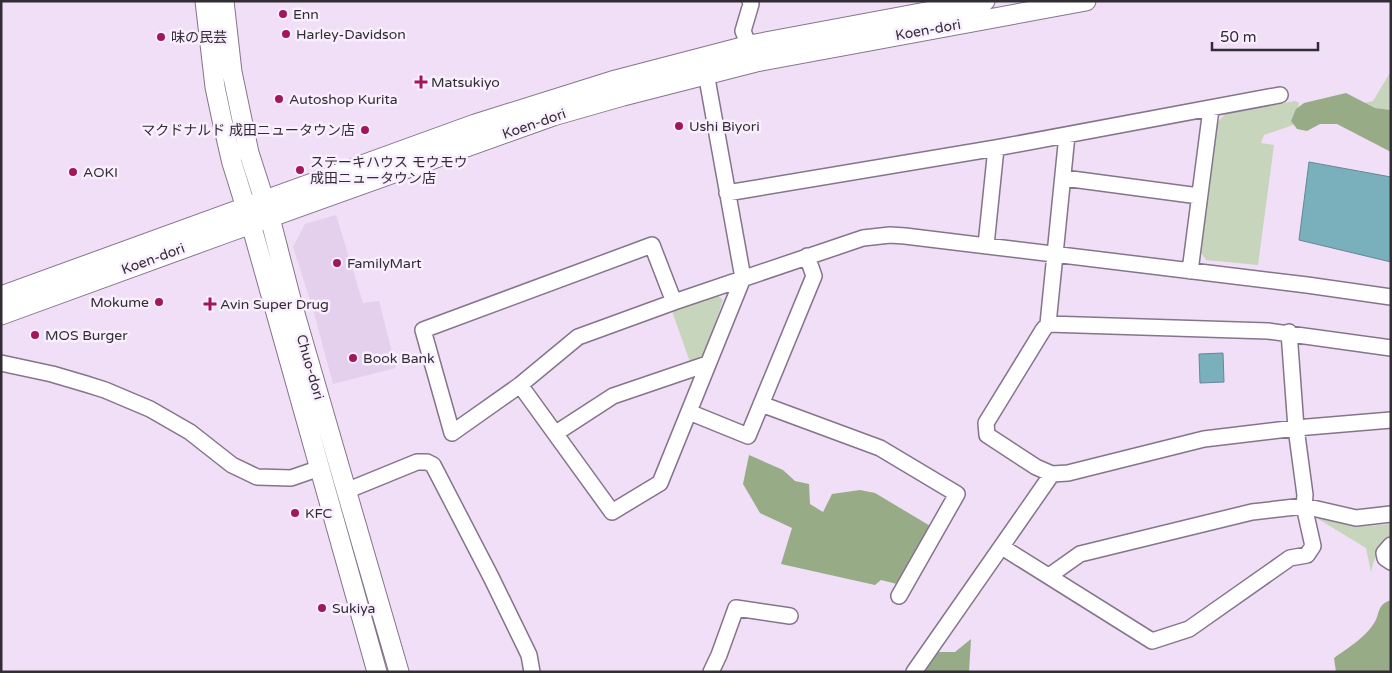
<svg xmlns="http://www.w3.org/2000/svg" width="1392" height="673" font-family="'Varela Round','Noto Sans JP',sans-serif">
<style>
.built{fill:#e4cfec}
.green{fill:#c7d5bc}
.forest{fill:#97ac86}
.water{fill:#7aafbc;stroke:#648894}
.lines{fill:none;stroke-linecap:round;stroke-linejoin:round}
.minor-casing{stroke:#84758a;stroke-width:18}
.tertiary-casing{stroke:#84758a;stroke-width:21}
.minor{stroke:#fff;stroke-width:15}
.tertiary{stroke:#fff;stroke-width:19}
.poi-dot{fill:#a3165b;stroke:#f9effe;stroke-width:2}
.labels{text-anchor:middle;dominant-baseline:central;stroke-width:5;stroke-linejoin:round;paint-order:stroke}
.poi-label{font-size:14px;fill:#322c35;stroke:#f9effe;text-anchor:start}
.street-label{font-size:14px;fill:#322c35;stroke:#f9effe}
</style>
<rect width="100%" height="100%" fill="#f0dff7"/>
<!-- built -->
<path class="built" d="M336,215l27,88 16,-2 17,67 -63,16 -20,-75 -20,-62 12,-23z"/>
<!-- green -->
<path class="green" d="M1391,71v39l-16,-2 -11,-5 9,-2z
M1295,101l4,2 -6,22 -29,10 -3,8 13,2 -16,120 -52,-5 -6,-9 18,-129 7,-8z
M717,295l6,5 -20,58 -13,4 -18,-51z
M1315,517l40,10 36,-3v15c-11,9 -17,18 -20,33l-5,-24z"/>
<!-- forest -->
<path class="forest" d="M1346,93l29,15 16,2v42l-54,-28h-17l-13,7 -10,-2 -6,-8 5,-12 8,-6z
M749,455l34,15 12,11 14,3 1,20 13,8 9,-18 28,-4 15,3 57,34 -35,57 -16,-4 -6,5 -94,-21 11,-36 -32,-15 -17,-29z
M1391,600v72h-55l-2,-14c14,-10 37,-24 43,-41 3,-9 3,-13 14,-17z
M971,639l-2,33h-46l14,-20h18z"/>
<!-- water -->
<path class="water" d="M1309,162l82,15v85l-92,-22z
M1223,353l1,29 -24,1 -1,-29z"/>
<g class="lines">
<!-- minor casing -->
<g class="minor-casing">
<path id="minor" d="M750,1l1,3 -8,27 10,25
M1067,135l-19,189 -5,6 -57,93 1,12 49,32 16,7 16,-1 136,-34 92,-11 95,-8
M1064,178l135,18
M727,193l269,-45 284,-53
M986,245l10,-97
M1190,271l21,-162
M674,302l-22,-57 -229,85 29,103 68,-48 58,-48 96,-35 189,-64 27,-3 15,1 402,49 84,12
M1048,324l220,7 123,17
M1,363l51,11 34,10 19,6 45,19 40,23 42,33 25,12 34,1 29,-10
M520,385l92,127 48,-29 83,-205 -37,-205 -3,-8
M761,404l119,44 77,46 -58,102
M689,412l59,24 66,-160 -7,-20
M556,433l57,-37 94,-32
M346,491l71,-29h10l6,3 58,112 38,78 3,17
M1391,545l-7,8 1,5 6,4
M1002,547l150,94 37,-12 101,-71 17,-3 6,-9 -9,-40 1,-11 -9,-67 -7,-96
M1049,576l31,-22 172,-42 52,-6 52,12 35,-4
M711,672l8,-17 17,-47 54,8
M914,672l138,-198"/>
</g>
<!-- tertiary casing -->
<g class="tertiary-casing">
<path id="tertiary" d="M205,1l10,86 7,33 10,43 19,61 126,448
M224,1l8,71 17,81 21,65 23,89 106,365
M1,296l474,-172 137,-43 138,-36 235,-44
M1,315l228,-83 324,-116 70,-20 133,-34 330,-61"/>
</g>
<!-- minor -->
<use href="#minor" class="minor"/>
<!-- tertiary -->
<use href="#tertiary" class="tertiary"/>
</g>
<!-- markers -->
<g class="poi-dot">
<circle cx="283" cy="14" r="5"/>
<circle cx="286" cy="34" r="5"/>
<circle cx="161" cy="37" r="5"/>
<path d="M418.5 74.5h5v5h5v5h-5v5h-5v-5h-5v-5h5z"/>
<circle cx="279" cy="99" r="5"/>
<circle cx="679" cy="126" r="5"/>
<circle cx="365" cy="130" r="5"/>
<circle cx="300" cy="170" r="5"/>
<circle cx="73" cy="172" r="5"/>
<circle cx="337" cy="263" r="5"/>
<circle cx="159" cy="302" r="5"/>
<path d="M207.5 296.5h5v5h5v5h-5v5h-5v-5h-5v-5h5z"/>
<circle cx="35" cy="335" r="5"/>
<circle cx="353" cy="358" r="5"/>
<circle cx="295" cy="513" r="5"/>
<circle cx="322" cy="608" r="5"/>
</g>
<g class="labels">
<!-- poi labels -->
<g class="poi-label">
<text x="293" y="14">Enn</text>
<text x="296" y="34">Harley-Davidson</text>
<text x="171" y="37">味の民芸</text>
<text x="431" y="82">Matsukiyo</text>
<text x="289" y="99">Autoshop Kurita</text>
<text x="689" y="126">Ushi Biyori</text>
<text x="355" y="130" text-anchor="end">マクドナルド 成田ニュータウン店</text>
<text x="310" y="162">ステーキハウス モウモウ<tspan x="310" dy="16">成田ニュータウン店</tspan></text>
<text x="83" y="172">AOKI</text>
<text x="347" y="263">FamilyMart</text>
<text x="149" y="302" text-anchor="end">Mokume</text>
<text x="220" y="304">Avin Super Drug</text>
<text x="45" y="335">MOS Burger</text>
<text x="363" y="358">Book Bank</text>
<text x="305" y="513">KFC</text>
<text x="332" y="608">Sukiya</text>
</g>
<!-- street labels -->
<g class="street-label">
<text transform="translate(928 30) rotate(-10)">Koen-dori</text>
<text transform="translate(534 124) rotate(-19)">Koen-dori</text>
<text transform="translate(153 259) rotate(-20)">Koen-dori</text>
<text transform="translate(310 367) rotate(74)">Chuo-dori</text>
</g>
</g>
<!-- border -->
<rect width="1392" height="673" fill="none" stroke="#322c35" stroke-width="5"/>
<!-- scale -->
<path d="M1212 42v8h106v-8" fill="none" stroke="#322c35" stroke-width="2.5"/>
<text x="1220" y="42" font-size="15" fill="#322c35" stroke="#f9effe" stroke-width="4" paint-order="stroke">50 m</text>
</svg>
